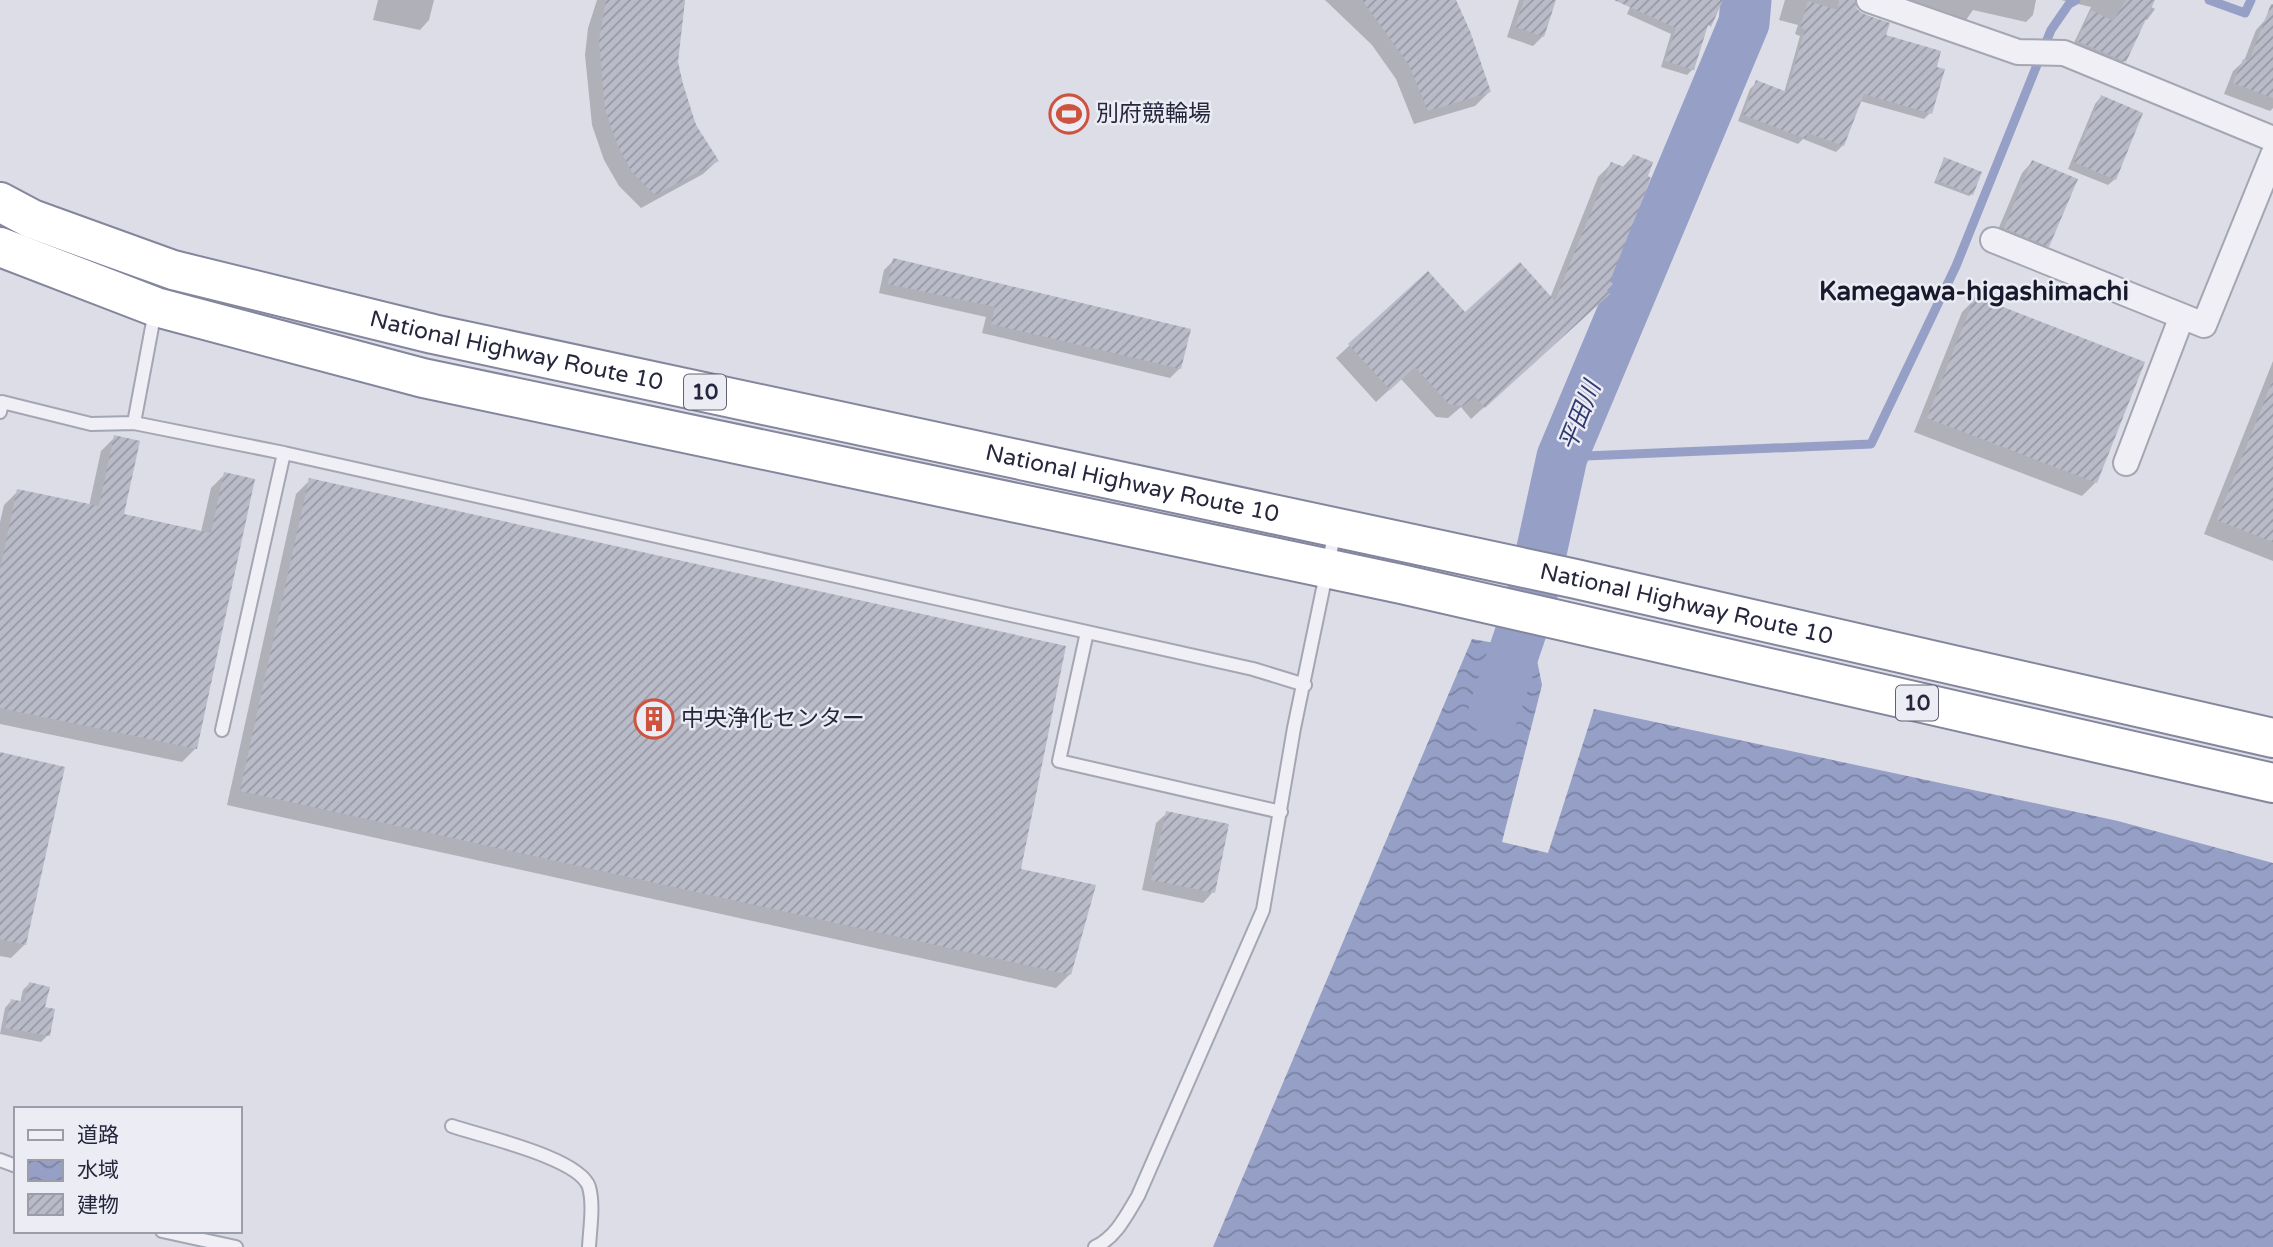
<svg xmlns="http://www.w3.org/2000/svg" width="2273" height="1247" font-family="'Varela Round','Noto Sans JP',sans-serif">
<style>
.water{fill:url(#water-waves)}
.shadow{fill:#0003}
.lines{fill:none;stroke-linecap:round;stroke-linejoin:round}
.stream{stroke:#96a0c7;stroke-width:9}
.river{stroke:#96a0c7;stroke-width:51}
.building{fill:url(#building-hatch)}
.service-casing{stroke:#a5a6b3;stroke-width:16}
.minor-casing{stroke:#a5a6b3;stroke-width:28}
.trunk-casing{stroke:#83869d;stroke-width:42}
.service{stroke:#efeff5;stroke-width:12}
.minor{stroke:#efeff5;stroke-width:24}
.trunk{stroke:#fff;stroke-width:38}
.labels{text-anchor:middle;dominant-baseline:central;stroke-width:5;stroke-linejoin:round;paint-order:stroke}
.shield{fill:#ebecf4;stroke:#616273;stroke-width:2}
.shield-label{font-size:21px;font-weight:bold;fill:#26273c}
.poi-label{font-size:23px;fill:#26273c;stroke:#ebecf4;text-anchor:start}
.street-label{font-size:23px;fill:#26273c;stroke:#ebecf4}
.water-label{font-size:24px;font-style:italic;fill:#303a70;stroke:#ebecf4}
.quarter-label{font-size:26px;font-weight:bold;fill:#18192d;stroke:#ebecf4}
</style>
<defs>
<pattern id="water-waves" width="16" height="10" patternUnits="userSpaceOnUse" patternTransform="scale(1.75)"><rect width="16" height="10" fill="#96a0c7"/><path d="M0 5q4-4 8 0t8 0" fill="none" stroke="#7a82a3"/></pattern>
<pattern id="building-hatch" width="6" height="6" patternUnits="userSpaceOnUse" patternTransform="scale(1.75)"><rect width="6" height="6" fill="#b9bbc9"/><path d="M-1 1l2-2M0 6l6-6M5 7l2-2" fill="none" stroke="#9698a4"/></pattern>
</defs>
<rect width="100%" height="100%" fill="#dcdde6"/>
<!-- water -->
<path class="water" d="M1472,639l63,11 7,35 -40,157 46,11 46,-144 524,112 155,42v384h-1060z"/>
<!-- shadow -->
<path class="shadow" d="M378,0h56l-5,20 -9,10 -47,-10z
M597,0h88l-8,62 10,44 19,40 11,15 -14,13 -62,34 -22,-22 -15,-26 -12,-35 -7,-70 3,-27z
M1325,0h129l35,92 -14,14 -61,18 -18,-45 -24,-34z
M1519,0h35l-11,36 -10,10 -26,-9z
M1633,0h88l-16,31 -12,38 -6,6 -26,-8 10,-33 -44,-20z
M1785,0h69l3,11 31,13 -4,12 51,32 -5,45 -6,6 -64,-18 -17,44 -7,7 -33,-13 -5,5 -60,-23 12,-32 7,-7 27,11 16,-57 -5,-2 3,-9 -19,-5z
M1891,0h145l-3,15 -7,7 -53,-12 -7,10z
M2061,0h78l16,9 -8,11 -3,-1 -20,42 -6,7 -46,-21 19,-40z
M2266,19l7,3v86l-3,3 -46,-17 9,-23 11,-10 12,-31z
M2101,97l14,82 -7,6 -40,-16 27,-65z
M1633,156l-38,151 -124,112 -10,-12 -13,11 -12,-1 -35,-38 -25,23 -40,-44 91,-85 38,42 85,-17 48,-121 13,-13 11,4z
M1944,159l28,35 -3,2 -35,-13z
M2032,162l16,84 -11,10 -43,-17 28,-66z
M894,260l286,108 -10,10 -188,-45 4,-16 -107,-24 5,-23z
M1976,298l120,184 -14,14 -168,-64 48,-120z
M2273,361v200l-69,-27z
M115,437l7,79 79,16 10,-44 14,-14 -29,274 -14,14 -182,-38v-202l4,-17 14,-14 71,15 12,-55z
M310,480l709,390 51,104 -14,14 -829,-183 69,-311z
M0,753l25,191 -14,14 -11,-2z
M1167,813l46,79 -10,11 -61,-13 14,-67z
M29,984l14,24 5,27 -7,7 -41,-8 5,-26 6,-7 9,2 3,-13z"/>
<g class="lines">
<!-- stream -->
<path class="stream" d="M2209,0l36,13 6,-13
M1562,457l309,-13 85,-178 95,-236 18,-26 7,-4"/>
<!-- river -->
<path class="river" d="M1494,711l35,-103 33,-151 182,-434 2,-23"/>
</g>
<!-- building -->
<path class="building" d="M606,0h79l-7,62 5,22 13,41 23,36 -64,34 -23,-23 -14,-26 -13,-36 -6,-70z
M1362,0h94l14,31 21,61 -63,19 -19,-46z
M1524,0h32l-12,37 -29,-10z
M1614,0h109l-12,27 -3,-2 -14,45 -29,-9 11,-33z
M1839,0h16l2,9 6,5 27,9 -4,12 55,16 -4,16 8,2 -13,45 -68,-20 -20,52 -36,-13 -2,6 -63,-24 13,-35 31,12 18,-63 -5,-1 8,-27 30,9z
M2126,0h29l-29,62 -49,-21 14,-31 22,11z
M2271,4h2v94l-40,-15 10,-24 6,2z
M2101,95l42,18 -27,67 -42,-18z
M1633,154l20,8 -5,14 3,2 -41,103 3,3 -6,6 3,4 -125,114 -10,-12 -12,10 -14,-2 -34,-37 -25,23 -42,-46 80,-73 37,41 55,-50 35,39 56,-139 16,6z
M1944,157l38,15 -9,23 -37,-15z
M2032,160l46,19 -29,68 -45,-19z
M893,258l298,71 -10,40 -190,-45 4,-17 -107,-23z
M1975,296l170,66 -48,121 -170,-65z
M2272,382h1v160l-56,-22z
M114,435l26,6 -16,73 87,19 13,-61 31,7 -58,270 -197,-41v-138l17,-81 82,17z
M309,478l757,168 -45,223 75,16 -25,90 -831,-184z
M0,752l65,15 -39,178 -26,-6z
M1166,811l63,13 -14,69 -64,-13z
M29,982l21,5 -5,20 10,2 -5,27 -45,-8 6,-29 13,3z"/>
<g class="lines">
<!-- service casing -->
<g class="service-casing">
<path id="service" d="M0,412l2,-10 89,22 43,-1 150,30
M134,423l21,-112
M1087,632l-28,129 222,51
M222,730l62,-277 969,216 52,16
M452,1126c29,10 128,32 137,61 5,18 1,41 0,60
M0,1160l16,6
M162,1231l74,16
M1095,1247c21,-10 31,-31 43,-51l125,-286 31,-182 41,-197"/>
</g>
<!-- minor casing -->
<g class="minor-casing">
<path id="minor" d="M1869,0l149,52 46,1 209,86
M1993,240l211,85 69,-170
M2126,463l56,-147"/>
</g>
<!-- trunk casing -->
<g class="trunk-casing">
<g id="trunk">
<path id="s1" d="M0,202l32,17 141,51 260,64 1143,245 697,159"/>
<path d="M0,247l156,60 267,71 978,206 872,199"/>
</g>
</g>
<!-- service -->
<use href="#service" class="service"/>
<!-- minor -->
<use href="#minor" class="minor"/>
<!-- trunk -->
<use href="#trunk" class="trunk"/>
</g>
<!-- icons -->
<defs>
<g id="stadium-ring" transform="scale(2.0125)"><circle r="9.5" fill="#ebecf4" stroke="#ce533f" stroke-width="1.5"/><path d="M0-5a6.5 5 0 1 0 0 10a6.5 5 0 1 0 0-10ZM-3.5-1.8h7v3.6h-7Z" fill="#ce533f"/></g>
<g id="building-ring" transform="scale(2.0125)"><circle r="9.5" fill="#ebecf4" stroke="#ce533f" stroke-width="1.5"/><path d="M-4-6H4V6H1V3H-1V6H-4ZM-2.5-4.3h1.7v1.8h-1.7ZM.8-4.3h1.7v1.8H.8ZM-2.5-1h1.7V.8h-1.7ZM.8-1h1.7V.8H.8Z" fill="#ce533f"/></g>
</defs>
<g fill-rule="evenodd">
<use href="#stadium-ring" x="1069" y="114"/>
<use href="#building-ring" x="654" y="719"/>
</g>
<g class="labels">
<!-- shield labels -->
<g class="shield">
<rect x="684" y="374.5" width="42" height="35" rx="5"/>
<rect x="1896" y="685.5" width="42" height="35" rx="5"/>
</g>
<g class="shield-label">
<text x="705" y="392">10</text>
<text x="1917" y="703">10</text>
</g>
<!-- poi labels -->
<g class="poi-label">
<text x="1096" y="114">別府競輪場</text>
<text x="681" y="719">中央浄化センター</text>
</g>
<!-- street labels -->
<g class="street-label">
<text stroke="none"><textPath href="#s1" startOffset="539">National Highway Route 10</textPath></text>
<text stroke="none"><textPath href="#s1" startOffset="1169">National Highway Route 10</textPath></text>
<text stroke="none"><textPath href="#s1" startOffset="1736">National Highway Route 10</textPath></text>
</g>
<!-- water labels -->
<g class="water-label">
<text transform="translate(1580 416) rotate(-68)">平田川</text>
</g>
<!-- quarter labels -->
<g class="quarter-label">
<text x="1974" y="291">Kamegawa-higashimachi</text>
</g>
</g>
<!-- legend -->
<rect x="14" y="1107" width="228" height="126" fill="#ebecf4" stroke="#9c9daa" stroke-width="2"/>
<rect x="28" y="1130" width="35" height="10" fill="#efeff5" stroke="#9c9daa" stroke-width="2"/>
<text x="77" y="1142" font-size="21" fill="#26273c">道路</text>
<rect x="28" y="1160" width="35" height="21" fill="url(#water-waves)" stroke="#9c9daa" stroke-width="2"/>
<text x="77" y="1177" font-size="21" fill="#26273c">水域</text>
<rect x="28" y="1194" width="35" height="21" fill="url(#building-hatch)" stroke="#9c9daa" stroke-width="2"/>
<text x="77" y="1212" font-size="21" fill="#26273c">建物</text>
</svg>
